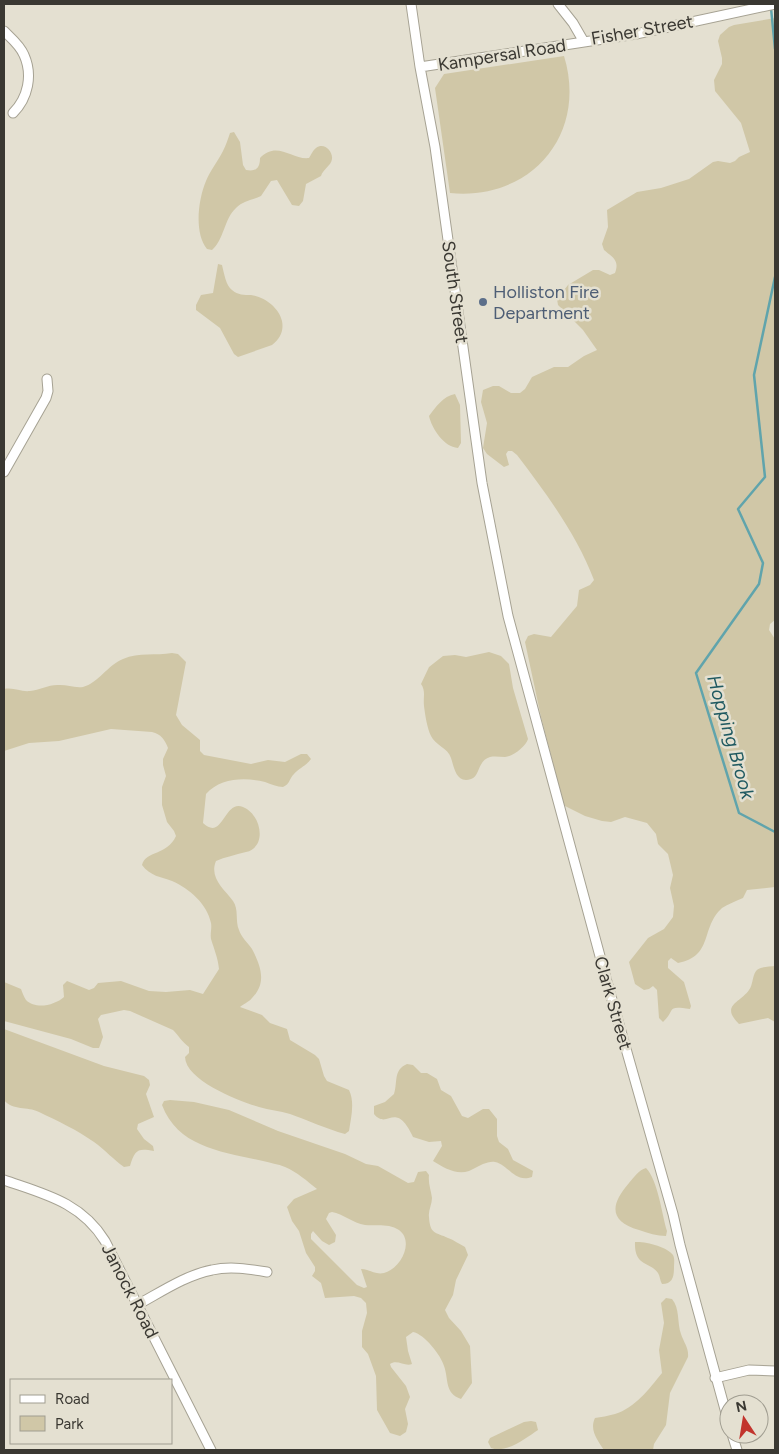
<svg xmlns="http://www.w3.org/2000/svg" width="779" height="1454" font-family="Figtree,sans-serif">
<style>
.green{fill:#d0c7a7;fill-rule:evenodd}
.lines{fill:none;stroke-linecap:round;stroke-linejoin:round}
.stream{stroke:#60a4ac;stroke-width:2.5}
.street-casing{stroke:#a6a293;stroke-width:11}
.street{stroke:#fff;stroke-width:9}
.service-dot{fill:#5c6f8a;stroke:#e4e0d1;stroke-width:2}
.labels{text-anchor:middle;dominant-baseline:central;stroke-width:5;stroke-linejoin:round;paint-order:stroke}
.street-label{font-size:18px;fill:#3a3832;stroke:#e4e0d1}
.service-label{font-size:18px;fill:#4e5e75;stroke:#e4e0d1;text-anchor:start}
.water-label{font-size:19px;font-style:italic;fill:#205a61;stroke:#e4e0d1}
</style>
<rect width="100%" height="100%" fill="#e4e0d1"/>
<!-- green -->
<path class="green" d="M775,18v602l-5,4 -1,6 6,9v248l-28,3 -4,8c-7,3 -15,6 -21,10 -22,20 -8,48 -44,55l-7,-5 -3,3v7l16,14 7,24 -1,3c-25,-4 -14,1 -27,13l-4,-4 -2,-28 -4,-4 -4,3 -5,1 -9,-6 -6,-22 19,-24 16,-9 9,-12 1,-11 -4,-18 3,-13 -5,-21 -10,-10 -2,-10 -9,-11 -22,-6 -14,5 -9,-1 -17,-5 -22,-11 -3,-5 -1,-14 -18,-69 -16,-75 3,-6 6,-2 17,3 26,-31 2,-16 11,-5 4,-5c-17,-45 -48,-87 -77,-125l-5,-4h-4l-2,3 3,11 -5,2 -17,-13 -4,-6 4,-25 -6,-21 2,-12 10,-4h6l12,7h9l5,-4 7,-12 22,-10h14l16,-11 13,-6 -14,-20 -25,-25 -1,-6 11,-14 25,-15h6l11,5 5,-2c5,-13 -3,-16 -11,-23l-2,-6 6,-17 -1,-17 30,-18 24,-4 28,-9 24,-17 5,-1 12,2 5,-2 4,-4 11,-5 -9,-29 -26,-32 -1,-11 8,-16v-6l-4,-17 2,-6 9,-8 5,-2z
M564,56c24,78 -33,145 -114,137l-15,-105 9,-14z
M234,132l6,10 3,23 3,5c10,2 14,-2 14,-12 17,-18 32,2 49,0 2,-3 4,-8 7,-10 8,-6 17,3 16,11 -1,7 -9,10 -11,17l-15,8 -3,17 -4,5 -7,-1 -15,-25 -6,1 -10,15c-8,4 -18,5 -25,12 -12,11 -12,32 -24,42l-5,-1c-13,-16 -9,-49 -1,-68 4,-10 12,-20 17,-30 3,-6 5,-12 7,-18z
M218,264l4,1c2,8 4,21 10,25 6,5 12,5 19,5 14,2 28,13 31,26 2,10 -2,18 -10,24l-34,12 -4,-3 -14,-26 -24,-18v-5l5,-10 12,-2z
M455,394l5,11 1,38 -3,5c-14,-1 -26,-19 -29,-32 7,-9 14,-20 26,-22z
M489,652l12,4 8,8 4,24 15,51c-2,7 -14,17 -23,18 -5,0 -10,-1 -15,0 -13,4 -10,20 -19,22 -15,5 -17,-12 -20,-21 -3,-10 -16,-13 -20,-22 -4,-8 -6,-22 -7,-30 -1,-9 2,-15 -3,-22l8,-17 14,-11 12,-1 11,2z
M172,653l6,1 8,8 -10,53 6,10 18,15v11l4,4 47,9 17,-4 17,2 16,-8h6l4,5c-5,7 -12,9 -17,15 -5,5 -4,10 -11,13 -6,0 -12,-3 -18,-5 -20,-5 -45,-4 -59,12l-3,29c20,19 21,-24 40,-16 18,7 25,40 3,45 -11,3 -21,5 -30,9 -7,17 8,28 17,40 6,8 2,20 6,29 2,7 9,13 13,19 9,17 15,34 0,49 -3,4 -9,6 -12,9l22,8 8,8 17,6 3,11 25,15 4,4 5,17 3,5 22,9c6,12 2,28 0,41l-4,3c-19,-5 -37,-14 -55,-20 -10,-3 -21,-4 -31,-7 -20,-6 -73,-26 -74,-50l4,-4v-6c-7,-5 -10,-11 -16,-17l-43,-19 -6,-1 -23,5 -3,4 5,18 -4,11h-6l-22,-9 -67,-18v-39l17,7c1,3 3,8 5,11 10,10 29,5 38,-3l-1,-12 4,-4 22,9 5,-2 4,-5 23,-2 28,10 17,1 24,-2 13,4 16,-25c-1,-11 -5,-20 -8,-30 -1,-6 1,-10 0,-16 -4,-19 -21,-34 -39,-42 -11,-4 -22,-5 -30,-16 4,-15 25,-9 34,-29l-2,-5 -7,-9 -5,-17v-18l4,-11 -3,-11v-6l5,-11c-3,-8 -7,-14 -16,-16l-41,-3 -52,12 -30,2 -25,8v-62c10,-2 16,3 26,2 10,-1 19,-7 30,-6 8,0 14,3 23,2 15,-4 25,-22 40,-28 16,-7 33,-3 49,-6z
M775,966v56l-7,-4 -29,6c-19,-19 1,-21 10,-34 4,-5 3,-13 7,-19 4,-5 14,-4 19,-5z
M4,1029l100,37 40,10 5,4 1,5 -4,9 8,23 -16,7 -1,5 7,10 9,7 1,5c-16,-3 -19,-2 -24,15l-6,1c-10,-7 -19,-17 -30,-25 -17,-12 -36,-21 -55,-30 -12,-6 -26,-1 -35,-12z
M407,1064l6,1 8,8h6l10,6 4,11 10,6 11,20 6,2 15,-9h6l8,10v17l2,6 9,7 5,11 20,11 -1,6c-18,6 -23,-12 -37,-15 -4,-1 -8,1 -12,2 -5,2 -9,5 -14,7 -13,4 -25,-3 -36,-10l9,-15 -1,-5 -12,1 -16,-5c-18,-38 -25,-6 -39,-23v-8l11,-4 9,-8c4,-12 -1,-24 13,-30z
M170,1100l24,2 35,8 49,21 67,23 21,10 12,2 30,17 6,-1 4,-10 8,-1 3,4c-1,9 2,15 3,23 0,6 -4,13 -3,19 1,18 7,15 19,21 6,2 11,6 17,9l3,8 -12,25 -3,15 -8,15 4,8 12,13 9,15 2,37 -11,16c-17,-6 -12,-19 -17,-33 -3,-11 -20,-32 -31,-34l-7,5 2,14 4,13c-7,3 -15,-5 -22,0l1,3 15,19 4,11 -5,12 3,15 -2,8 -6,4 -10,-3 -13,-23 -1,-34 -8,-22 -6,-7v-16l5,-18 -1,-10 -5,-5 -7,-2 -29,2 -4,-15 -9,-7 3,-5v-4l-9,-14 -7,-22 -7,-10 -5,-14 7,-8 23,-10c-10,-8 -20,-17 -32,-22 -7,-3 -15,-4 -22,-6 -39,-9 -85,-13 -101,-56l2,-4zM332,1212c11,2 21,11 33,13 11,1 24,-2 34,5 16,12 1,39 -15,43 -9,2 -15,-4 -23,-4l6,18 -3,1 -7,-3 -46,-46v-5l2,-3 9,10 7,4 6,-3 1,-7 -10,-16 3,-6z
M646,1168c12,12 16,47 21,63l-1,5c-9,0 -18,-3 -27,-6 -30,-9 -29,-25 -10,-47 5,-6 10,-13 17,-15z
M635,1242c10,-1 33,5 38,13 2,4 1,8 1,12 0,9 -1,17 -12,17 -2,-3 -2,-8 -4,-11 -8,-12 -24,-6 -23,-31z
M666,1298l6,1c8,9 5,24 9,35 3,9 8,14 7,23l-18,36 -4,32 -12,19 -1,6h-49c-6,-9 -15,-20 -9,-32 6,-1 13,-2 20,-4 20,-6 34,-25 47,-41l-3,-23 5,-27 -3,-20z
M531,1421l5,1 2,8c-12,8 -32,24 -47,18l-3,-6 2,-4 34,-16z"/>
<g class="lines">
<!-- stream -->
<path class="stream" d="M771,8l4,41
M775,277l-21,98 11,102 -27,32 25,54 -4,21 -63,89 43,140 36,19"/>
<!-- street casing -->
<g class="street-casing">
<path id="street" d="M411,4l9,63 15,80 47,336 26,133 99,366 66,232 7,31 49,179
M558,4l15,19 11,19 52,-8 139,-30
M4,31c7,7 16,14 20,24 9,20 4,43 -11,58
M420,67l164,-25
M4,472l42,-74 2,-7 -1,-12
M4,1180c40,14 77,22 101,61l106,209
M137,1305c24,-13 49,-30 75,-35 18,-4 37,-1 55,2
M715,1378l34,-8 26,1
M732,1434l5,16"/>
</g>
<!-- street -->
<use href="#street" class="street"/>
</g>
<!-- markers -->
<circle class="service-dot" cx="483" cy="302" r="5"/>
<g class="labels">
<!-- street labels -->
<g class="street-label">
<text transform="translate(642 30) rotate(-10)">Fisher Street</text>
<text transform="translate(502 55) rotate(-9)">Kampersal Road</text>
<text transform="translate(455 292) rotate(82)">South Street</text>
<text transform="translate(613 1003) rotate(74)">Clark Street</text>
<text transform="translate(130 1291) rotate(63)">Janock Road</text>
</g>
<!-- service labels -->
<g class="service-label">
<text x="493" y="292">Holliston Fire<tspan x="493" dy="21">Department</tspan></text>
</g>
<!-- water labels -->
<g class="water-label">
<text transform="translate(731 737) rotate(74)">Hopping Brook</text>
</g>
</g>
<!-- border -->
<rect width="779" height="1454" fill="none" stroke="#3a3832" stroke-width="10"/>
<!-- legend -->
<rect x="10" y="1379" width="162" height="65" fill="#e4e0d1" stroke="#a09d91"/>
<rect x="20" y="1395" width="25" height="8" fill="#ffffff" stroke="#a09d91"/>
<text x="55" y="1404" font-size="15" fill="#3a3832">Road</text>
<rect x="20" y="1416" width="25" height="15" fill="#d0c7a7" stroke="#a09d91"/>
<text x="55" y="1429" font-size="15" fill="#3a3832">Park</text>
<!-- north arrow -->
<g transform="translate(744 1419) rotate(348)"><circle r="24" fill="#e4e0d1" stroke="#a09d91"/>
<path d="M0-4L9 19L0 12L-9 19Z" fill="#c2342d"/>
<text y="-8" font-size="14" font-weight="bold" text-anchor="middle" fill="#3a3832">N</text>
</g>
</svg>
